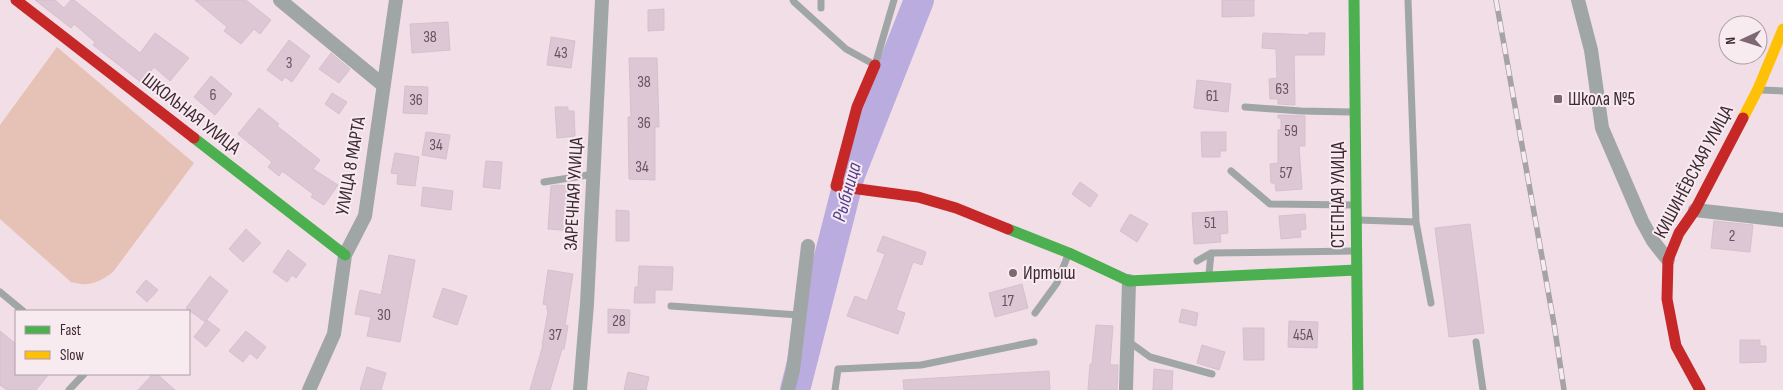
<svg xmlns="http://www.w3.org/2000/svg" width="1783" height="390" font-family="'Sofia Sans Condensed',sans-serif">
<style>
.green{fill:#e6c2b6}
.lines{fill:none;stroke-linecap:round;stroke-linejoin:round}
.river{stroke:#bbace0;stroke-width:30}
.building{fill:#ddc7d5;stroke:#d3c1cc}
.lane{stroke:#9fa6a5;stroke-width:7}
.street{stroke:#9fa6a5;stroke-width:14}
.fast{stroke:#4caf50;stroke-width:11}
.slow{stroke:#ffc107;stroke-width:11}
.jam{stroke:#c62828;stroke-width:11}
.rail-casing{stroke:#a6a3a5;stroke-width:5.5}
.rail{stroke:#f7ebf0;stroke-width:4;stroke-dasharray:11;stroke-linecap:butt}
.poi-dot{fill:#7d6871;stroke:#f7ebf0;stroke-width:2}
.labels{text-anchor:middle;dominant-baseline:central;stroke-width:4;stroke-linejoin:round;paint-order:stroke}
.number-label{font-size:16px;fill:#68525c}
.poi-label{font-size:19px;fill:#3e2832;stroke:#f7ebf0;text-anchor:start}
.street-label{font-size:19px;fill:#3e2832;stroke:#f7ebf0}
.water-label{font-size:20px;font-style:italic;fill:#533e91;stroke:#f7ebf0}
</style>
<rect width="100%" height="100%" fill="#f2dee6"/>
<!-- green -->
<path class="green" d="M57,47l137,116 -81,109c-15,11 -24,15 -42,10l-71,-63v-94z"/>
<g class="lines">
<!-- river -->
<path class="river" d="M795,390l55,-215 69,-175"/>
</g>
<!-- building -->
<path class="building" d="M35,0h20l9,8 7,-8h3l66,53 15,-20 34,25 -19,23 -16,-14 -12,16 -49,-38 2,-3 -21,-18 -3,4z
M195,0h51l25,20 -11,14 -6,-5 -13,15 -17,-13 3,-4z
M1222,0h32v16l-32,1z
M664,9v21l-16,1v-21z
M448,22l2,28 -38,3 -2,-29z
M1263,33l46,2v-2h16l-1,22h-30l1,50 -17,-1v-5h-8l-1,-20 8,-1 -1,-29 -14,-1z
M551,37l24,4 -4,27 -24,-3z
M289,40l21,16 -18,26 -7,-5 -3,4 -15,-11z
M331,53l19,16 -11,14 -20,-14z
M629,58h28l2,69h-4v53l-26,-1 -1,-62h3z
M211,76l21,18 -17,21 -21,-18z
M1197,80l34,4 -3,28 -34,-4z
M405,86l23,1 -1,27 -24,-1z
M332,93l15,9 -8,12 -14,-10z
M555,107h13v4h6l1,25 -18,2z
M259,108l20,16 -2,2 43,34 -7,9 25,16 -14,20 -13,-8 2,-3 -31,-23 -3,5 -11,-9 4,-5 -34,-28z
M1278,115l27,1v30h-6l3,43 -26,2 -1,-8h-4l-1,-19 8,-1v-33h3v-12h-3z
M426,132l24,3 -4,24 -24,-4z
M1201,132h25v19h-6v6h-18z
M395,153l24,4 -4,29 -18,-2 1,-10 -7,-1z
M486,161l16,1 -2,27 -17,-2z
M1080,182l18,13 -8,12 -18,-13z
M558,185l19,2 -3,44 -26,-2 3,-43z
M423,187l30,4 -2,19 -30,-4z
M616,210l13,1v30h-13z
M1227,211l1,22 -8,1 1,8 -27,2 -2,-31z
M1130,214l18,10 -11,18 -17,-11z
M1305,214l1,15 -6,1 1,7 -20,2 -2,-23z
M1714,221l39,4 -3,27 -39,-4z
M1470,224l14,109 -35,4 -14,-109z
M246,229l15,14 -18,19 -14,-13z
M883,236l43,16 -4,13 -9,-3 -17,48 9,3 -7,21 -51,-18 8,-20 12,5 18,-47 -8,-3z
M288,250l18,14 -10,14 -4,-3 -5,7 -14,-10z
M389,255l26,5 -15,82 -33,-6 4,-19 -16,-3 5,-24 21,5z
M639,266l34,1 -1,23h-17v13h-21l1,-16h3z
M548,270l25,4 -8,51 3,1 -4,23h-2l-12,41h-20l13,-45h-1l6,-34 -1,-1v-5l-4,-1z
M210,276l18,15 -23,31 -19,-14z
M146,280l12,10 -11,12 -11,-10z
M1022,284l6,24 -33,9 -6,-24z
M443,288l24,8 -10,29 -24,-8z
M608,309l22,1 -1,23h-21z
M1182,309l16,4 -2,13 -17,-4z
M207,320l13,10 -14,17 -12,-10z
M1289,321l29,1 -1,26 -29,-1z
M1096,325l17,1 -3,39h8l-1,25h-29l2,-26h2z
M1243,328h21v32h-20z
M0,331l16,13v30h33l-13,16h-29l-7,-5z
M246,331l20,16 -9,12 -7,-6 -7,9 -14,-11z
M1740,340h20v6h6v16l-26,1z
M1202,345l23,7 -6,18 -22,-7z
M367,367l19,6 -5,17h-21z
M1154,369l19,2 -1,19h-19z
M1049,371l1,19h-146l-1,-10z
M628,372l21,5 -3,13h-22z
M153,374h4l18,16h-37z"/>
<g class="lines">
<!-- lane -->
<path class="lane" d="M793,0l1,2 52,47 29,16 19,-65
M821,0v8
M1408,0l8,222 15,81
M1761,90l22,1
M1245,107l56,4 51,1
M1231,171l39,33 86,1
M544,182l50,-8
M1358,220l58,2
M1211,253l144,-2
M1197,261l14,-8 -2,21
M0,292l23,19
M671,306l128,9
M1035,313l22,-30 11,-28
M1128,341l22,16 62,17
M1476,342l7,48
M69,390l15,-16
M835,390l3,-21 83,-4 113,-23"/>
<!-- street -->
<path class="street" d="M280,0l103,85
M1578,0l13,50 11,78 40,93 11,20 15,19
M1695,210l88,10
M309,390l25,-56 11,-79 20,-39 31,-216
M580,390l7,-86 15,-304
M788,390l5,-20 15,-124
M1126,390l3,-109"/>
<!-- fast -->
<path class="fast" d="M1354,0l4,390
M194,138l151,117
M1008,229l61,24 60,28 227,-11"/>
<!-- slow -->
<path class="slow" d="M1743,118l15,-29 25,-60"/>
<!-- jam -->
<path class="jam" d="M16,0l178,138
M875,65l-18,42 -21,79 82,11 38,11 52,21
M1700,390l-24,-44 -9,-47 1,-39 11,-27 16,-23 48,-92"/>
<!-- rail casing -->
<g class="rail-casing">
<path id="rail" d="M1496,0l58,324 10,66"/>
</g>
<!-- rail -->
<use href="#rail" class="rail"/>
</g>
<!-- markers -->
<g class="poi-dot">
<rect x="1553" y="94" width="10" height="10" rx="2.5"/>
<circle cx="1013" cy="273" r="5"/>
</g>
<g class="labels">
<!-- number labels -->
<g class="number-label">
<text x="430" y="37">38</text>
<text x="561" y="53">43</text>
<text x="289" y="63">3</text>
<text x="644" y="82">38</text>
<text x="1282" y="89">63</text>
<text x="213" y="95">6</text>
<text x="1212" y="96">61</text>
<text x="416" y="100">36</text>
<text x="644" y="123">36</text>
<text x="1291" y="131">59</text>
<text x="436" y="145">34</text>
<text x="642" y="167">34</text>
<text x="1286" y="173">57</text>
<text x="1210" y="223">51</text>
<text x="1732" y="236">2</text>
<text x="1008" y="301">17</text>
<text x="384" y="315">30</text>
<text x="619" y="321">28</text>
<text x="555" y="335">37</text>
<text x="1303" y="335">45А</text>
</g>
<!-- poi labels -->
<g class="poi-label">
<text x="1568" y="99">Школа №5</text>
<text x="1023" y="273">Иртыш</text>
</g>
<!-- street labels -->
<g class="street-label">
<text transform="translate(191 114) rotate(38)">ШКОЛЬНАЯ УЛИЦА</text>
<text transform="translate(351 166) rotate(-80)">УЛИЦА 8 МАРТА</text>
<text transform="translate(1694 172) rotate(-62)">КИШИНЁВСКАЯ УЛИЦА</text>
<text transform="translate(574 194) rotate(-87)">ЗАРЕЧНАЯ УЛИЦА</text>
<text transform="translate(1338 195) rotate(-90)">СТЕПНАЯ УЛИЦА</text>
</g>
<!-- water labels -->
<g class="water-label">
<text transform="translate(847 192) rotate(-74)">Рыбница</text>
</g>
</g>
<!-- legend -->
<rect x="15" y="310" width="175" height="65" fill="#f7ebf0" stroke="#ad9da4"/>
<rect x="25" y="326" width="25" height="8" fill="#4caf50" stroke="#ad9da4"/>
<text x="60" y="335" font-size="15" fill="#3e2832">Fast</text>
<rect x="25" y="351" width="25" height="8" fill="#ffc107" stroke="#ad9da4"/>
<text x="60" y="360" font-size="15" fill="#3e2832">Slow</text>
<!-- north arrow -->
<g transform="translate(1743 40) rotate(266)"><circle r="24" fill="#f7ebf0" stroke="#ad9da4"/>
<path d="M0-4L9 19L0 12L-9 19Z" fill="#7d6871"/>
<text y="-8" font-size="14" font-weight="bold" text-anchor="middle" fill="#3e2832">N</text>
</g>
</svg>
